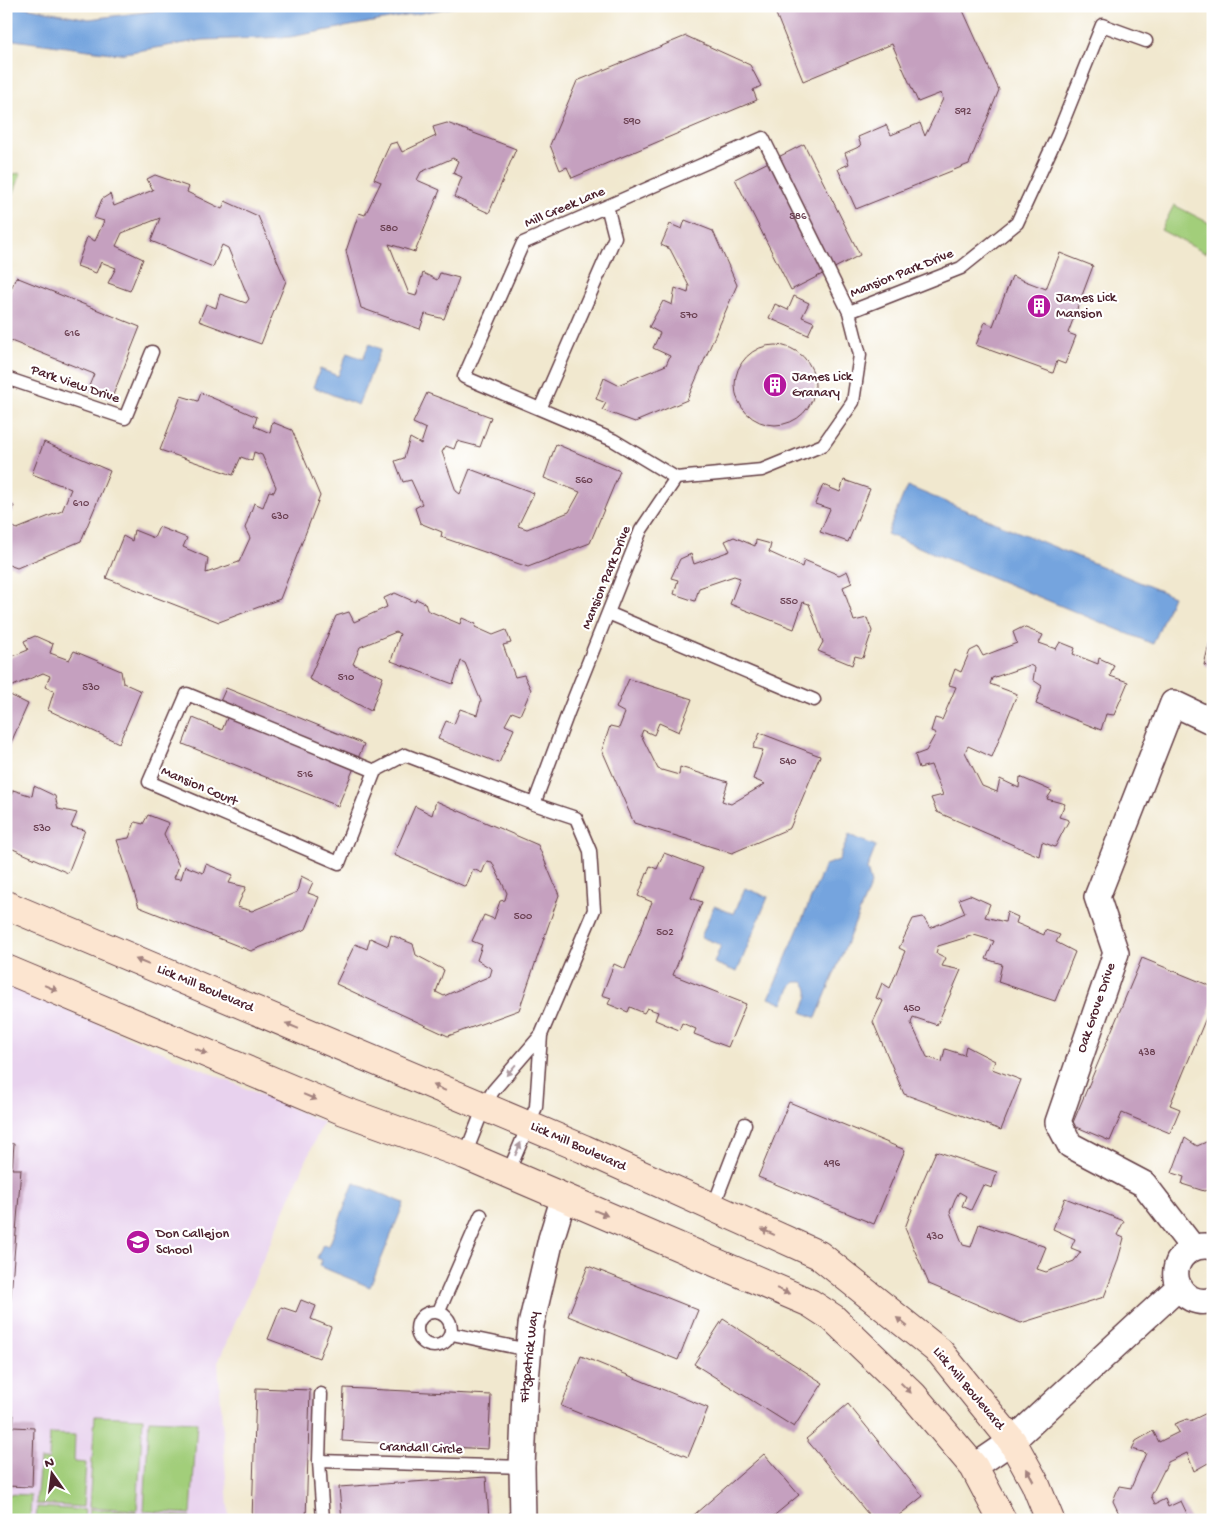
<svg xmlns="http://www.w3.org/2000/svg" width="1219" height="1526" font-family="'Gochi Hand',sans-serif">
<style>
.built{fill:#e8d2ee}
.park{fill:#a2ce7a;stroke:#767652}
.water{fill:#75a4de;stroke:#606284}
.building{fill:#c5a0bf}
.lines{fill:none;stroke-linecap:round;stroke-linejoin:round}
.lane-casing{stroke:#633d44;stroke-width:15}
.street-casing{stroke:#633d44;stroke-width:28}
.secondary-casing{stroke:#633d44;stroke-width:30}
.lane{stroke:#fff;stroke-width:12}
.street{stroke:#fff;stroke-width:25}
.secondary{stroke:#fce5d0;stroke-width:28}
.oneway{fill:#a3827e}
.oneway2{fill:#ae9aa0}
.labels{text-anchor:middle;dominant-baseline:central;stroke-width:4.5;stroke-linejoin:round;paint-order:stroke}
.number-label{font-size:11px;fill:#693f50}
.street-label{font-size:14px;fill:#4a1f2b;stroke:#fff}
.poi-label{font-size:14px;fill:#4a1f2b;stroke:#fff;text-anchor:start}
</style>
<rect width="100%" height="100%" fill="#fff"/>
<filter id="ink" filterUnits="userSpaceOnUse"><feTurbulence type="fractalNoise" baseFrequency=".02" numOctaves="2"/><feDisplacementMap in="SourceGraphic" scale="10" xChannelSelector="R" yChannelSelector="G"/><feConvolveMatrix kernelMatrix="1 2 1 2 8 2 1 2 1" color-interpolation-filters="sRGB"/></filter>
<filter id="wash" filterUnits="userSpaceOnUse"><feTurbulence type="fractalNoise" baseFrequency=".0096" numOctaves="4" result="noise"/><feDisplacementMap in="SourceGraphic" scale="20" xChannelSelector="R" yChannelSelector="G"/><feGaussianBlur stdDeviation="1.12" result="paint"/><feColorMatrix in="noise" values="0 0 0 0 0 0 0 0 0 0 0 0 0 0 0 0 0 1.4 0 .05"/><feComposite in="paint" operator="in"/></filter>
<g filter="url(#wash)">
<rect width="100%" height="100%" fill="#f1e8cf"/>
<!-- built -->
<path class="built" d="M6,984l317,138 -105,240 11,158h-223z"/>
<!-- park -->
<path class="park" d="M21,173l-15,42v-40z
M1174,205l39,20v12l-8,16 -44,-23z
M95,1416l48,2 -6,92 -48,-3z
M149,1420l48,2 -6,92 -47,-3z
M50,1434l25,1 -1,27 12,1 -3,44 -47,-3 4,-44h9z
M6,1494l25,1 -1,25h-24z
M37,1507l48,3 -1,10h-48z
M89,1509l47,3v8h-48z
M143,1514l47,3 -1,3h-47z"/>
<!-- water -->
<path class="water" d="M6,6h13l70,13 105,-13h266l-170,31 -87,3 -84,14 -113,-15z
M369,344l12,5 -23,56 -45,-18 7,-18 18,7 9,-23 16,6z
M907,486l266,110 -20,48 -266,-110z
M849,835l27,11 -9,23 4,15 -55,134 -14,-6c4,-11 11,-21 1,-30h-8l-5,6 -7,16 -14,-6 56,-133 14,-5z
M745,888l23,9 -31,75 -23,-9 7,-18 -20,-8 13,-31 20,8z
M354,1183l50,20 -34,84 -51,-21 3,-6 -5,-2 6,-14 6,2z"/>
<g id="blocks">
<!-- building -->
<path class="building" d="M782,6h179l38,84 -30,74 -113,45 -18,-40 11,-5 -4,-11 16,-7 -3,-9 28,-12 5,10 29,-12 5,13 18,-37 -2,-6 -23,9 -26,-58 -89,37 -29,-72z
M686,36l64,29 11,21 -8,4 4,10 -185,78 -5,-11 -7,3 -10,-25 27,-64z
M447,123l69,26 -27,64 -35,-16 8,-20 -9,-4 5,-12 -5,-3 -32,14 -4,8 23,10 -25,62 -26,-8 20,50 7,2 7,-23 14,7 3,-7 19,5 -15,41 -19,-5 -5,15 -59,-21 -15,-57 13,-38 6,2 16,-33 -7,-3 16,-35 7,-2 5,10 34,-16 -3,-9z
M804,144l56,111 -69,35 -56,-111z
M155,175l34,12 -2,5 35,17 3,-8 33,15 28,65 -25,63 -62,-23 7,-17 10,4 4,-14 26,9 3,-4 -21,-51 -6,-3 -9,22 -62,-26 9,-23 -38,15 -6,13 27,13 -13,32 -22,-8 8,-15 -15,-6 -5,11 -19,-7 10,-29 8,4 9,-20 -10,-3 8,-19 8,-5 4,12 39,-16 -6,-11z
M685,220l28,11 24,54 -50,115 -52,22 -33,-12 4,-7 -10,-4 8,-21 14,7 48,-20 4,-9 -17,-8 7,-15 -11,-6 14,-26 9,4 3,-17 13,5 1,-7 -19,-37 -9,-4 9,-21 12,5z
M1060,253l33,13 -25,67 8,3 -11,28 -8,-3 -4,12 -77,-28 9,-23 8,4 19,-50 34,13z
M16,277l124,50 -29,73 -24,-9 7,-17 -83,-33 -5,10v-50z
M794,296l15,7 -7,14 12,5 -6,13 -39,-17 6,-14 13,6z
M735 385a40 40 0 1 1 80 0a40 40 0 1 1-80 0Z
M201,393l56,24 -3,9 16,7 2,-11 20,8 28,66 -40,103 -61,23 -113,-44 17,-42 9,5 2,-11 20,8 5,-11 28,11 -4,9 25,11 -2,15 33,-11 11,-24 -5,-10 9,-25 9,4 6,-16 5,1 2,-5 -14,-32 -8,-3 -2,9 -11,-4 -8,18 -73,-25 21,-54 17,5z
M427,393l64,24 -11,30 -23,-6 -3,8 -8,-3 -4,6 14,39 4,3 10,-25 64,24 -16,33 9,3 42,-17 11,-20 -36,-14 12,-34 64,27 -30,72 -62,24 -87,-30 1,-5 -22,-9 -5,-15 7,-4 -11,-24 -8,2 -8,-21 9,-3 6,-20 11,6 5,-15 -13,-6z
M44,442l66,29 -29,70 -64,27 -11,-4v-62l8,4 -7,17 10,6 45,-18 9,-22 -39,-15z
M844,480l26,9 -22,53 -28,-10 10,-23 -15,-5 8,-19 17,7z
M734,537l21,9 1,-6 15,4 -2,8 33,15 2,-7 35,15 8,-4 5,12 -9,4 11,34 13,-3 5,13 -9,27 -8,-2 -3,9 -34,-14 5,-9 -14,-38 -6,-2 -9,27 -64,-25 10,-26 -6,-2 -35,12 -4,13 -21,-7 4,-14 -7,-2 9,-19 11,-5 3,10 36,-13 -5,-10z
M395,593l20,9 1,-3 9,4 2,7 33,14 2,-6 14,6 -1,3 18,8 13,-5 5,13 -8,2 12,32 9,-2 7,15 -11,25 -8,-3 -7,13 9,4 -15,34 -61,-24 8,-18 8,3 6,-15 17,6 4,-14 -16,-38 -4,-2 -8,23 -62,-23 9,-27 -4,-2 -36,15 -7,17 30,13 -12,34 -62,-32 27,-63 13,-4 5,10 33,-15 -3,-9z
M1023,627l20,8 -4,8 17,6 4,-7 15,6 -2,6 25,10 1,-6 15,7 -4,11 18,6 -14,33 -8,-1 -5,16 -65,-26 6,-18 -9,-6 2,-12 -5,-3 -38,13 -2,6 27,10 -25,63 -24,-11 -3,6 17,34 15,6 3,-13 19,9 1,-11 32,14 -5,8 18,5 -6,13 10,3 -14,27 -13,-5 -3,14 -102,-44 -6,-14 12,-3 -12,-30 -12,3 -4,-13 11,-4 10,-18 -5,-2 4,-13 7,2 14,-33 -7,-2 6,-16 6,3 9,-21 8,-4 5,9 34,-13 -4,-11z
M1212,632h1v36l-9,-3z
M35,636l18,8 -3,9 19,7 5,-9 47,20 2,12 18,8 -22,52 -71,-33 6,-19 -9,-4 5,-11 -7,-3 -37,16v-30l22,-9 -4,-9z
M629,679l63,20 -13,33 -20,-9 -5,12 -11,-5 -2,5 17,34 21,6 1,-8 48,15 -6,19 9,3 34,-20 -12,-5 10,-29 -10,-2 7,-15 60,23 -30,72 -58,25 -98,-30 -32,-73 8,-24 9,2 6,-15 -9,-5z
M226,688l138,56 -26,62 -155,-62 10,-26 29,12 8,-19 -12,-5z
M6,693l22,11 -22,50z
M34,786l21,10 3,13 19,4 -6,14 14,3 -17,43 -62,-27v-34l7,-22 19,6z
M436,801l102,44 21,50 -40,115 -71,26 -112,-52 19,-40 12,5 3,-11 18,8 3,-11 22,9 3,11 28,15 -8,22 8,4 46,-20 2,-7 -15,-9 5,-15 -10,-4 12,-26 10,4 6,-18 5,-1 2,-7 -15,-31 -5,-1 -5,12 -9,-4 -7,18 -72,-32 21,-49 17,9z
M148,815l21,8 -5,11 15,32 -5,12 7,1 4,-13 18,7 3,-9 27,11 -4,8 17,4 -9,20 15,4 45,-19 4,-16 12,6 -5,11 11,4 -13,32 -55,22 -112,-44 -22,-67 12,-2 6,-16 8,2z
M664,853l39,15 -12,30 11,4 -29,73 73,29 -18,43 -34,-13 2,-5 -14,-6 -3,7 -24,-10 3,-8 -11,-4 -3,5 -14,-6 -2,5 -20,-8 3,-6 -9,-3 12,-31 11,5 27,-67 -14,-6 12,-30 7,3z
M970,895l20,9 -5,13 20,5 2,-10 11,5 -2,6 28,12 1,-5 15,5 -4,7 19,10 -20,49 -57,-19 4,-18 -16,-5 8,-18 -20,-6 -36,11 -2,7 10,5 -4,8 19,4 -24,55 -24,-8 -2,6 16,34 15,5 3,-13 19,6 2,-9 29,15 -3,8 29,11 -20,50 -97,-36 -31,-72 10,-21 -7,-3 6,-15 8,5 15,-37 -6,-3 14,-29 10,-2 7,11 35,-15 -6,-14z
M1142,958l71,29v14l-43,104 10,4 -10,24 -48,-20 -12,28 -38,-16z
M789,1102l116,48 -31,74 -116,-47z
M1185,1138l12,8 16,-7v49l-9,3 -22,-7 2,-7 -12,-4z
M6,1143l8,1 -2,25h9l-12,152h-3z
M936,1151l61,21 -5,16 -9,-3 -12,25 -9,-4 4,-10 -7,-4 -4,7 -5,13 13,33 8,2 8,-23 67,23 -9,22 9,3 28,-11 7,-9 -10,-4 4,-9 -22,-10 12,-31 59,23 -7,14 7,3 -7,25 -13,34 -83,26 -92,-39 -24,-56 16,-43z
M588,1266l110,44 -20,50 -110,-44z
M301,1300l15,6 -5,13 20,8 -12,31 -51,-19 13,-32 15,5z
M723,1319l100,64 -29,44 -100,-63z
M581,1356l127,52 -20,49 -127,-51z
M256,1388l54,2 -4,130h-54z
M344,1388l147,7 -3,54 -146,-8z
M848,1404l75,92 -30,24h-20l-67,-81z
M1213,1410v60l-5,-7 -14,8 -7,-18 -19,9 -17,34 4,8 10,-5 3,8 13,-6 9,19h-68l-9,-19 6,-15 12,2 15,-35 -14,-4 4,-8 17,-10 6,11 20,-10 -5,-8 13,-5 3,2z
M6,1414l8,1 -1,12 21,1 -2,59 -26,-1z
M764,1454l35,41 -23,19 -7,6h-81z
M486,1477l3,43h-147l-3,-33z"/>
</g>
</g>
<g filter="url(#ink)">
<use href="#blocks" fill-opacity="0" stroke="#633d44" stroke-width="1"/>
<g class="lines">
<!-- lane casing -->
<g class="lane-casing">
<path id="lane" d="M6,378l119,40 27,-66
M540,409l75,-172 -8,-31
M676,478l-63,-38 -149,-63 59,-134 240,-105 86,174
M608,613l206,87
M375,771l-188,-77 -38,88 190,81 36,-92 30,-16 129,49
M465,1155l19,-48 9,-16 48,-56 53,-125 -4,-59 -14,-33 -42,-14 34,-91 73,-183 35,-52 86,-8 61,-25 30,-43 7,-47 -11,-43 112,-44 56,-45 41,-89 44,-109 44,16
M508,1173l28,-66 5,-72
M713,1207l32,-83
M439,1311l42,-96
M417 1329a17 17 0 1 1 34 0a17 17 0 1 1-34 0Z
M452,1334l76,16
M321,1394l-2,67 4,59
M319,1461l203,6"/>
</g>
<!-- street casing -->
<g class="street-casing">
<path id="street" d="M1213,1247c-8,-2 -16,-1 -23,3 -29,17 -10,60 23,50
M1193,1248l-49,-64 -74,-39 -12,-23 58,-169 -19,-56 76,-194 40,19
M974,1467l38,-26 167,-154
M523,1520l-1,-53 3,-76 6,-66 20,-86 13,-42"/>
</g>
<!-- secondary casing -->
<g class="secondary-casing">
<path id="secondary" d="M6,905l578,244 235,106 121,97 72,89 23,42 15,37
M6,969l338,142 121,44 345,148 23,15 80,77 61,72 28,53"/>
</g>
<!-- lane -->
<use href="#lane" class="lane"/>
<!-- street -->
<use href="#street" class="street"/>
<!-- secondary -->
<use href="#secondary" class="secondary"/>
</g>
<!-- one-way arrows -->
<defs><path id="oneway-solid" d="M-6-.8H1V-3.2L6.5 0L1 3.2V.8H-6Z" transform="scale(1.25)"/></defs>
<g class="oneway">
<use href="#oneway-solid" transform="translate(142 962) rotate(-157)"/>
<use href="#oneway-solid" transform="translate(51 988) rotate(23)"/>
<use href="#oneway-solid" transform="translate(292 1026) rotate(-157)"/>
<use href="#oneway-solid" transform="translate(201 1051) rotate(23)"/>
<use href="#oneway-solid" transform="translate(439 1088) rotate(-157)"/>
<use href="#oneway-solid" transform="translate(310 1097) rotate(23)"/>
<use href="#oneway-solid" transform="translate(601 1213) rotate(23)"/>
<use href="#oneway-solid" transform="translate(768 1232) rotate(-156)"/>
<use href="#oneway-solid" transform="translate(783 1291) rotate(23)"/>
<use href="#oneway-solid" transform="translate(902 1322) rotate(-141)"/>
<use href="#oneway-solid" transform="translate(906 1388) rotate(44)"/>
<use href="#oneway-solid" transform="translate(1030 1475) rotate(-118)"/>
</g>
<g class="oneway2">
<use href="#oneway-solid" transform="translate(511 1070) rotate(131)"/>
<use href="#oneway-solid" transform="translate(518 1149) rotate(-67)"/>
</g>
</g>
<!-- icons -->
<defs>
<g id="building-disc" transform="scale(1.25)"><circle r="9.5" fill="#b5179e" stroke="#fff"/><path d="M-4-6H4V6H1V3H-1V6H-4ZM-2.5-4.3h1.7v1.8h-1.7ZM.8-4.3h1.7v1.8H.8ZM-2.5-1h1.7V.8h-1.7ZM.8-1h1.7V.8H.8Z" fill="#fff"/></g>
<g id="school-disc" transform="scale(1.25)"><circle r="9.5" fill="#b5179e" stroke="#fff"/><path d="M0-5L7-2L0 1L-7-2ZM-4 1L0 2.5L4 1V4Q0 6-4 4Z" fill="#fff"/></g>
</defs>
<g fill-rule="evenodd">
<use href="#building-disc" x="1039" y="306"/>
<use href="#building-disc" x="775" y="385"/>
<use href="#school-disc" x="138" y="1242"/>
</g>
<g class="labels">
<!-- number labels -->
<g class="number-label">
<text x="963" y="112">592</text>
<text x="632" y="122">590</text>
<text x="798" y="217">586</text>
<text x="389" y="229">580</text>
<text x="689" y="316">570</text>
<text x="72" y="334">616</text>
<text x="584" y="481">560</text>
<text x="81" y="504">610</text>
<text x="280" y="517">630</text>
<text x="789" y="602">550</text>
<text x="346" y="678">510</text>
<text x="91" y="688">530</text>
<text x="788" y="762">540</text>
<text x="305" y="775">516</text>
<text x="42" y="829">530</text>
<text x="523" y="917">500</text>
<text x="665" y="933">502</text>
<text x="912" y="1009">450</text>
<text x="1147" y="1053">438</text>
<text x="832" y="1164">496</text>
<text x="935" y="1237">430</text>
</g>
<!-- street labels -->
<g class="street-label">
<text transform="translate(565 208) rotate(-23)">Mill Creek Lane</text>
<text transform="translate(902 274) rotate(-22)">Mansion Park Drive</text>
<text transform="translate(75 385) rotate(19)">Park View Drive</text>
<text transform="translate(607 578) rotate(-68)">Mansion Park Drive</text>
<text transform="translate(199 787) rotate(23)">Mansion Court</text>
<text transform="translate(205 989) rotate(23)">Lick Mill Boulevard</text>
<text transform="translate(1097 1008) rotate(-71)">Oak Grove Drive</text>
<text transform="translate(578 1147) rotate(24)">Lick Mill Boulevard</text>
<text transform="translate(530 1357) rotate(-84)">Fitzpatrick Way</text>
<text transform="translate(968 1389) rotate(50)">Lick Mill Boulevard</text>
<text transform="translate(421 1449) rotate(2)">Crandall Circle</text>
</g>
<!-- poi labels -->
<g class="poi-label">
<text x="1056" y="298">James Lick<tspan x="1056" dy="16">Mansion</tspan></text>
<text x="792" y="377">James Lick<tspan x="792" dy="16">Granary</tspan></text>
<text x="156" y="1234">Don Callejon<tspan x="156" dy="16">School</tspan></text>
</g>
</g>
<!-- margin -->
<rect width="1219" height="1526" fill="none" stroke="#fff" stroke-width="25"/>
<!-- north arrow -->
<g transform="translate(52 1474) rotate(346)" stroke="#ffffff" stroke-width="4" paint-order="stroke">
<path d="M0-4L9 19L0 12L-9 19Z" fill="#4a1f2b"/>
<text y="-8" font-size="14" font-weight="bold" text-anchor="middle" fill="#4a1f2b">N</text>
</g>
</svg>
